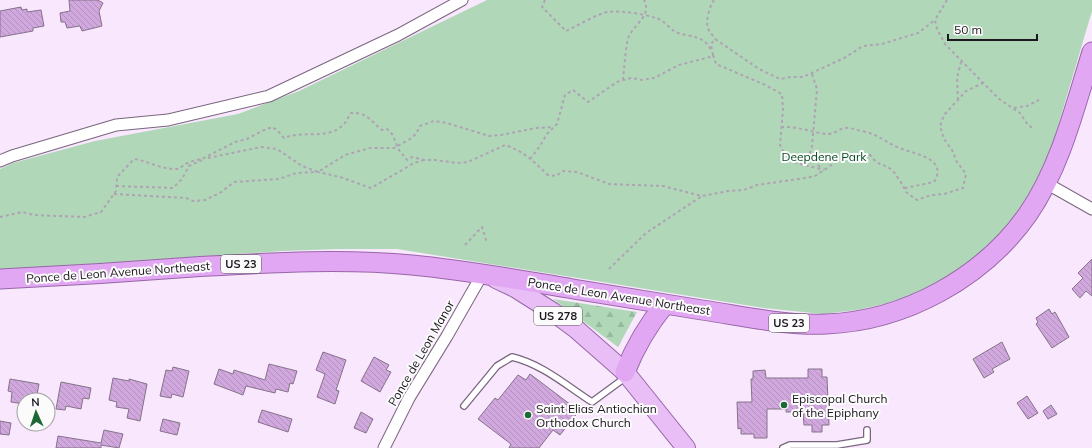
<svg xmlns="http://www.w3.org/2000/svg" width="1092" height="448" font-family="Mulish,sans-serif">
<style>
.forest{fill:url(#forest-firs)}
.park{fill:#b0d8b8}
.building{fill:url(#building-back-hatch);stroke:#85728a}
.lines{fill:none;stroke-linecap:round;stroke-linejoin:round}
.service-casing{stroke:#79667e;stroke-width:8}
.minor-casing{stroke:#79667e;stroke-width:13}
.primary-casing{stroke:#9866a7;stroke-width:20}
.trunk-casing{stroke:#9866a7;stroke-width:21}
.path{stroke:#afa2b3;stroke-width:2;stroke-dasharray:3 3;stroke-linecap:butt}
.service{stroke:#fff;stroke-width:5.5}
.minor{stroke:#fff;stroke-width:11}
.primary{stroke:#e9bdf6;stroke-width:18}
.trunk{stroke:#e2a7f3;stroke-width:19}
.poi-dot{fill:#1c6836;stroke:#fbfbfb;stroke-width:1.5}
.labels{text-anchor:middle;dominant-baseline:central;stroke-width:4;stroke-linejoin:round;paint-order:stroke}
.shield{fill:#fbfbfb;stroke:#605b61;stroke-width:1}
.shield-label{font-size:11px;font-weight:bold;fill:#1d161f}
.park-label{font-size:12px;fill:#074a21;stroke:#fbfbfb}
.street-label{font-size:12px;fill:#1d161f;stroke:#fbfbfb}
.poi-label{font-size:12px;fill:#1d161f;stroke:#fbfbfb;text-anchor:start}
</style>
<defs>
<pattern id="forest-firs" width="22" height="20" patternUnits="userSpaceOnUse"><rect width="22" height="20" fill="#b0d8b8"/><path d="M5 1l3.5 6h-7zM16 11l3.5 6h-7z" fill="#97b99e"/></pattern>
<pattern id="building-back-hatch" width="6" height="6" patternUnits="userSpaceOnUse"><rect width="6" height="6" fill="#d1a8dd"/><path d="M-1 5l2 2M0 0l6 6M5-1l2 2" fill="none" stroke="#b390bd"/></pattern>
</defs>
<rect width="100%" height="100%" fill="#f8e7fd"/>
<!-- forest -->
<path class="forest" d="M553,299l84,13 -19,35z"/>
<!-- park -->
<path class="park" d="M487,0h605v11l-40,135 -14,35 -17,26 -25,31 -30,29 -36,21 -42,15 -31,7 -34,4 -59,-6 -367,-59h-59l-55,2 -283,19v-101l13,-6 82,-22 143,-27 61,-23z"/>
<!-- building -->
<path class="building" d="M69,0h29l5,3 -4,8 3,15 -20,5 -2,-5 -13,2 -2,-6h-4l-1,-9 10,-2z
M21,7l1,3 5,-1v3l14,-2 3,16 -11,2v3l-33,6v-26z
M1092,259v37l-6,-5 -6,7 -8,-9 11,-11 -5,-5z
M1049,309l3,5 3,-2 14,25 -17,11 -16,-24 2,-2 -2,-4z
M1002,342l8,17 -18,10 2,3 -10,6 -11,-19z
M323,352l23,8 -10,30 3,1 -4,13 -18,-7 8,-23 -9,-4z
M374,357l15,8 -3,5 5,2 -11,20 -19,-11z
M269,364l28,7 -4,13 -3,-1 -2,9 -12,-3 -1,4 -29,-7 -3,9 -29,-11 5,-15 14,5 1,-4 31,10z
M173,367l16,4 -6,26 -11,-3 -1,4 -11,-2 6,-26 6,1z
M808,369h14v8h5l2,48h-7v7h-10v-7h-8l-1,-13h-17v-3h-19v29h-13v-4h-13v-6l-3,1 -1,-27h15l-1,-23h2v-8l12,-1 1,8h42z
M530,374l49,37 -19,24 -7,-5 -14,18h-30l2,-4 -33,-25 17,-21 3,2 20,-25 8,5z
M113,378l16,3v-2l18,5 -7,37 -13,-3 2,-9 -13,-2 1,-5 -8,-2z
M10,379l29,5 -3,16h-12v4l-13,-2 1,-10 -4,-1z
M61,382l30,6 -2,11 -6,-1 -2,11 -15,-3 -1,4 -9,-1z
M1027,396l11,17 -10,6 -11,-16z
M1051,405l6,9 -9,5 -5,-8z
M262,410l30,9 -4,13 -30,-10z
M361,412l12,7 -7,14 -12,-5z
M163,419l17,4 -3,12 -17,-4z
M0,421l11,2 -2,12 -9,-1z
M104,430l19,4 -4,14 -18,-3v3h-45l2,-12 43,7z"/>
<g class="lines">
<!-- service casing -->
<g class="service-casing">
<path id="service" d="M464,406l33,-40 15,-9c30,7 55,29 80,45l34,-25
M783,448l7,-3h47l30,-5v-10"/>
</g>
<!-- minor casing -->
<g class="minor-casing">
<path id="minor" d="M0,161l12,-5 104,-31 52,-5 101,-24 129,-61 64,-35
M1046,183l46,26
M384,448l25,-50 38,-62 36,-63"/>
</g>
<!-- primary casing -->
<g class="primary-casing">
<path id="primary" d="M496,279l19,9 38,24 23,17 49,43 61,76"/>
</g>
<!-- trunk casing -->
<g class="trunk-casing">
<path id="trunk" d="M0,279c65,-3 129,-7 193,-12 73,-4 146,-9 219,-2 54,5 107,15 161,24 43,7 86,14 129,21 41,6 83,16 124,14 79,-3 157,-46 202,-110 33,-48 47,-108 64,-162
M625,372c10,-25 23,-47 40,-68"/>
</g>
<!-- path -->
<path class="path" d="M545,0l-3,7 24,24c9,-4 33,-18 42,-19 13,-2 35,2 48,6 10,3 16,14 22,15 13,4 28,3 33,18
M714,0c-4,5 -9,22 -6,28 1,4 5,7 7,11
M947,0l-12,20 2,9 8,15 54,55 21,14 8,12 6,4
M713,55l3,9 47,20 19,10 1,16 -3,35 4,8 9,9 31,8
M812,74l5,15 -5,57 -3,10 13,13
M623,80c1,-9 3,-39 6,-44 6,-12 23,-21 15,-36
M958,100l-1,-22 4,-16
M1014,108l13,-2 12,-6
M781,127c16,-1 30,5 45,7 6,1 12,-4 18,-6 5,-1 12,2 18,3 15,3 22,10 35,16 15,7 52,10 37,35l-29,6
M208,158l53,-11 16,2 25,17 16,6 27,-17 25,-7h24l16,-9 6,-5 4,-8 14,-5 13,2 42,13 12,-1 35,-7 17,-1
M530,159l10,-13 7,-12 10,-10 8,-29 8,-5 15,12 29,-20 14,-4 11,2 12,-2 25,-13 31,-8 3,-2 -2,-11 4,-5 44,30 21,10 11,-2h12l41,-19 19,-12 19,-2 36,-11 17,-13
M116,186l57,2 9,-9 7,-13 13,-6
M114,194l72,4 7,3 12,-1 15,-7 14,-11 45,-3 17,-6 22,-1 22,5 31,11 43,-25 10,-3
M0,217l22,-5 12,3 50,2 17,-5 15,-21 1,-14 17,-18c17,3 28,11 45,10l6,-5 8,-3 11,-3 31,-16 12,-3 15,-8 10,-4 5,3 7,8c18,-8 42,2 58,-12 4,-3 6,-9 9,-13 15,-1 20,8 31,17l5,-1 5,5 7,16 8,10 5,-3 12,3h11l22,3 11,-1 37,-17c20,7 28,16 43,30l8,1 7,-5 14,1 32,12 54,2 39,10 26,-5 16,-1 13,-5 48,-7 10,-2 21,-14 23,-8 11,1c10,12 9,7 21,14 3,2 14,19 15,23l11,8 14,-5 13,-1 19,-6 3,-14 -9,-12 -5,-12 -8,-11 -4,-13 4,-11 22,-24 17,-8
M465,245l17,-18 5,16
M609,269l37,-36 56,-37"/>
<!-- service -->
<use href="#service" class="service"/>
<!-- minor -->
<use href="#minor" class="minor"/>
<!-- primary -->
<use href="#primary" class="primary"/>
<!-- trunk -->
<use href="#trunk" class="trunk"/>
</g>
<!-- markers -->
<g class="poi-dot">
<circle cx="784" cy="405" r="4"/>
<circle cx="528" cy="415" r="4"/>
</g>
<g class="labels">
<!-- shield labels -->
<g class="shield">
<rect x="221" y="255" width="40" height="18" rx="3"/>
<rect x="534" y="307" width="48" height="18" rx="3"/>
<rect x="769" y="314" width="40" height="18" rx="3"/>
</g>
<g class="shield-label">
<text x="241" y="264">US 23</text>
<text x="558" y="316">US 278</text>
<text x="789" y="323">US 23</text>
</g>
<!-- park labels -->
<g class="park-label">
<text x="824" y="156">Deepdene Park</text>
</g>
<!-- street labels -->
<g class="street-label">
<text transform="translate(118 272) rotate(-4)">Ponce de Leon Avenue Northeast</text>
<text transform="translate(619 296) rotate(9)">Ponce de Leon Avenue Northeast</text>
<text transform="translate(421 353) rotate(-60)">Ponce de Leon Manor</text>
</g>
<!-- poi labels -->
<g class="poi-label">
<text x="792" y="398">Episcopal Church<tspan x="792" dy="14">of the Epiphany</tspan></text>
<text x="536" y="408">Saint Elias Antiochian<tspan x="536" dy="14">Orthodox Church</tspan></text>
</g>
</g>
<!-- north arrow -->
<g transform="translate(36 412) rotate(357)"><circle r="19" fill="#fbfbfb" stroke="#a29fa3"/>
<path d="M0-3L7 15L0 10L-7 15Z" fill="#1c6836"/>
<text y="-6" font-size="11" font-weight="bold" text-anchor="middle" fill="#1d161f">N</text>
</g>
<!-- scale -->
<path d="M948 34v6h89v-6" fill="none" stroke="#1d161f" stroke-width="2"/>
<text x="954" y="34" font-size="12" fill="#1d161f" stroke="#fbfbfb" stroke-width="3" paint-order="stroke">50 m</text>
</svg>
